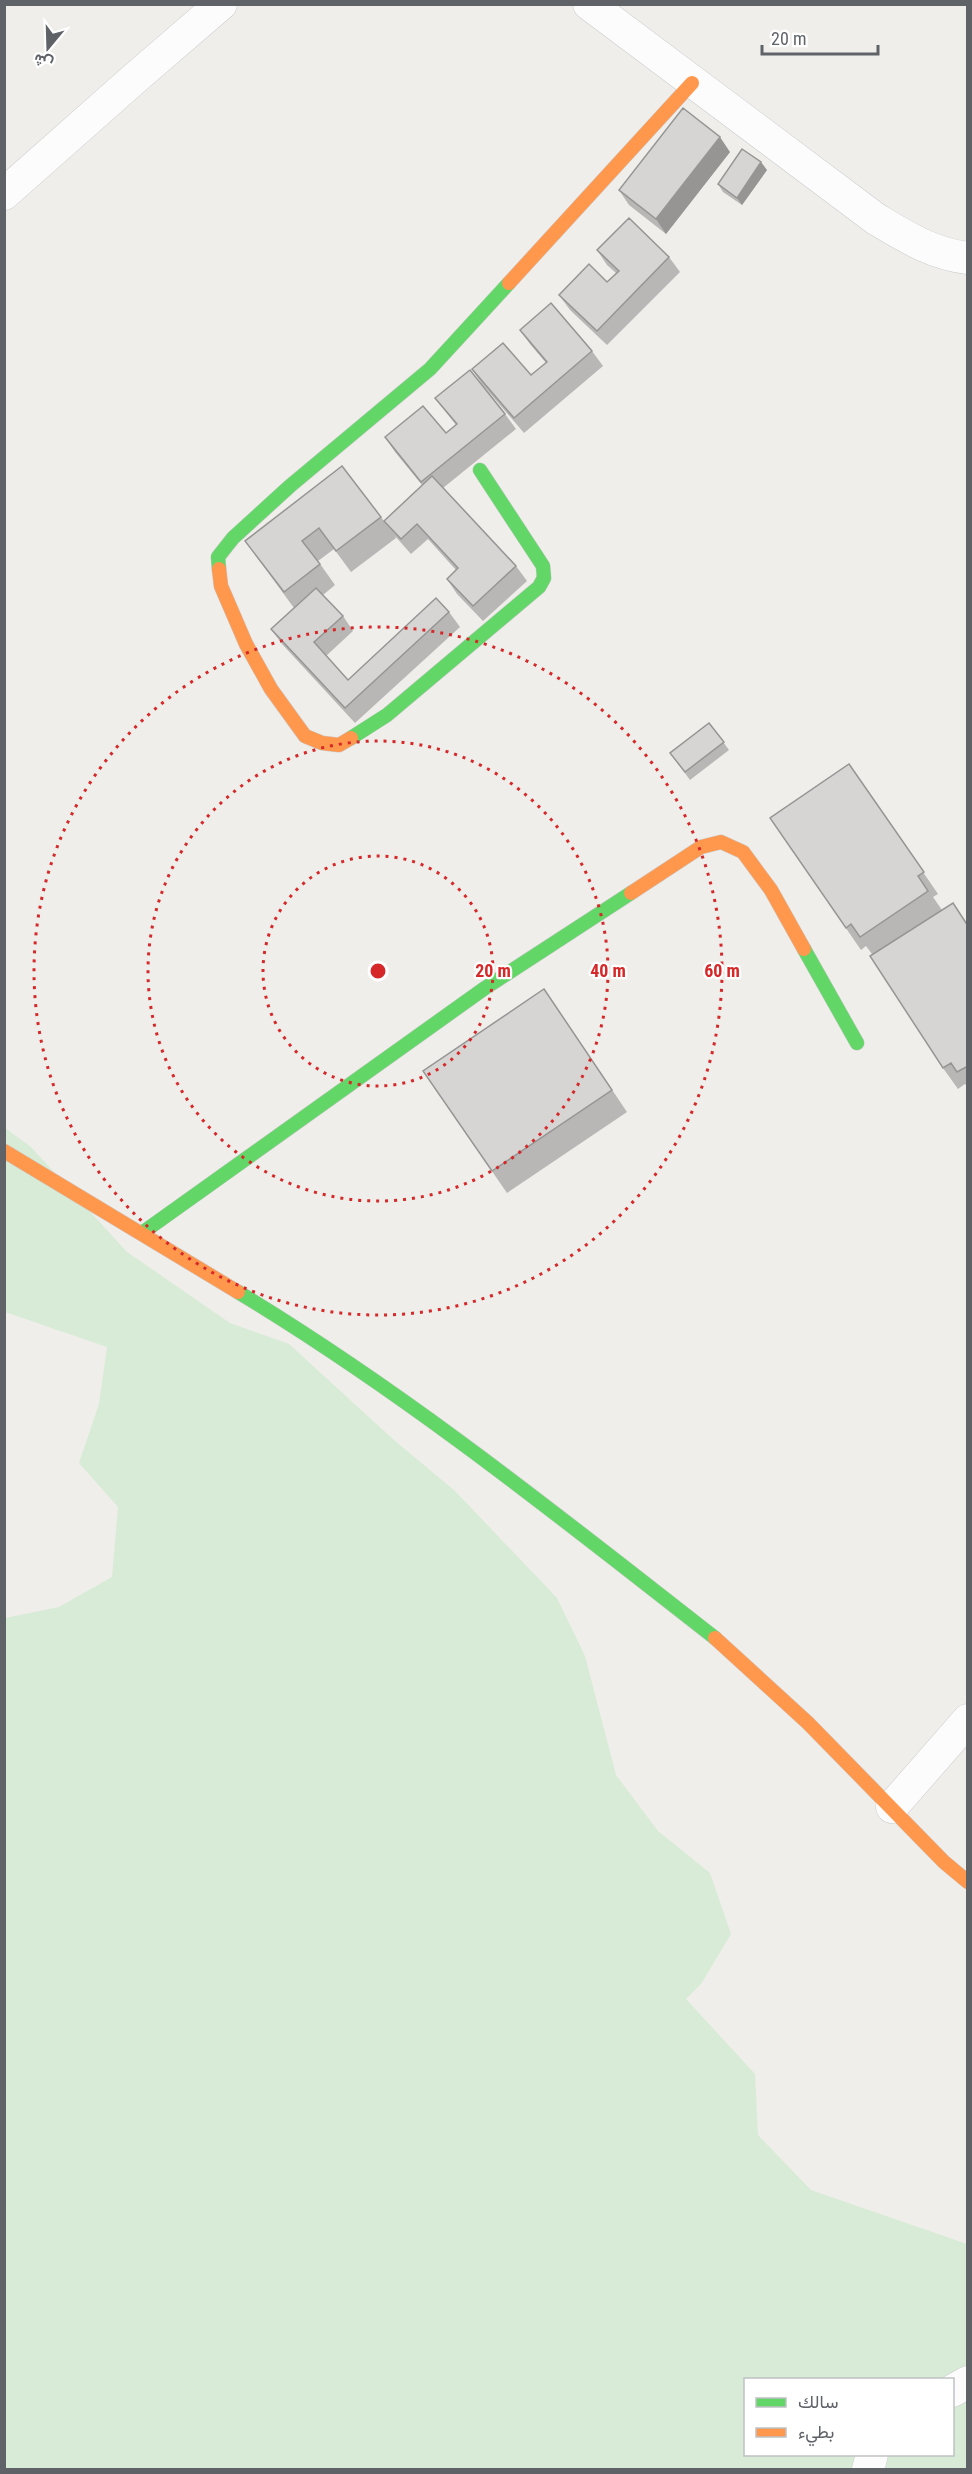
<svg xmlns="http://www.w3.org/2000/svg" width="972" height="2474" font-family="'Roboto Condensed',Vazirmatn,sans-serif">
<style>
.green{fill:#d8ebd6;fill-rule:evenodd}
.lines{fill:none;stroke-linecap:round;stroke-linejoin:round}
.street-casing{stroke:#cbcccc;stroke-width:33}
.fast-casing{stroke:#cacacb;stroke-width:15}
.slow-casing{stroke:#cacacb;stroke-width:15}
.street{stroke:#fdfcfc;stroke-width:32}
.fast{stroke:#63d668;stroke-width:14}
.slow{stroke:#ff974d;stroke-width:14}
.wall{fill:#b8b7b5}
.shaded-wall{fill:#969594}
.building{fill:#d6d5d3;stroke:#969594;stroke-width:1.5}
.ring{fill:none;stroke:#d62828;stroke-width:3;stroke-dasharray:3 6}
.centre{fill:#d62828;stroke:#fff;stroke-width:3}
.ring-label{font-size:18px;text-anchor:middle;font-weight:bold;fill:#d62828;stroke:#fff;stroke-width:4.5;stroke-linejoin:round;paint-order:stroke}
</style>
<rect width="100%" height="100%" fill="#efeeea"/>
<!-- green -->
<path class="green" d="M5,1128l26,19 96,105 103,71 59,21 105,96 61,51 102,107 28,58 31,119 42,56 52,42 21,61 -30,50 -15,15 69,75 3,61 53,55 156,54v225h-962v-851l54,-11 53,-30 6,-70 -39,-44 20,-59 8,-57 -102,-35zM746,2380h206v74h-206z"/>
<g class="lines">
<!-- street casing -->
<g class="street-casing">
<path id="street" d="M589,4l287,215c30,18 57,35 92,39
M4,194l130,-115 87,-75
M892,1807l76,-87
M952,2391l16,-9
M868,2470l4,-16"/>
</g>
<!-- fast casing -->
<g class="fast-casing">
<path id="fast" d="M219,569l-1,-12 15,-19 57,-52 140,-117 79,-86
M351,738l36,-23 152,-128 5,-9 -1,-12 -63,-96
M804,949l53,94
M142,1233l343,-245 146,-95
M238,1292c169,102 322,225 477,346"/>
</g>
<!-- slow casing -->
<g class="slow-casing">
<path id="slow" d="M509,283l183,-200
M219,569l2,17 25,58 25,45 34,47 17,7 17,2 12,-7
M631,893l70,-46 20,-5 22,10 28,38 33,59
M4,1151l234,141
M715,1638l93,85 136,139 24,20"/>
</g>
<!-- street -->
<use href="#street" class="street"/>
<!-- fast -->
<use href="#fast" class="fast"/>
<!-- slow -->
<use href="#slow" class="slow"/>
</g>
<!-- wall -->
<path class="wall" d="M730,152l-64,82 -37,-29 -10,-15z
M767,170l-25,35 -19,-13 -5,-8z
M597,250l72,7 11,15 -73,73 -37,-35 -11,-15 48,-13 9,-9 -9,-8z
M520,330l72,21 11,15 -79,67 -42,-49 -10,-15 59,6 15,-12 -16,-19z
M435,398l70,16 11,15 -73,59 73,78 11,15 -44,40 -26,-27 -10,-15 9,-9 -28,-31 -17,15 -16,-18 1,2 -45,34 -17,-23 -16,12 17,24 -12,10 20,21 10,15 -27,25 22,24 101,-68 11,15 -105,96 -73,-79 -11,-15 23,-21 -49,-67 97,-75 42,55 38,-36 -27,-33 -10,-15 61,-4 10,-8z
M709,723l20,27 -39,30 -20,-27z
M849,764l89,130 -5,3 9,13 26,14v163l-3,-3 -7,5 -15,-21 -71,-114 -6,-8 -5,4 -91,-132z
M559,1011l68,101 -120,81 -84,-122z"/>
<!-- shaded-wall -->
<path class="shaded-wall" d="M720,137l10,15 -64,82 -10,-15z
M761,162l6,8 -25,35 -5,-7z"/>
<!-- building -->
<path class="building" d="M683,108l37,29 -64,82 -37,-29z
M742,149l19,13 -24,36 -19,-14z
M629,218l40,39 -72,74 -38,-36 30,-31 18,18 12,-11 -22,-21z
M551,303l41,48 -78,67 -42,-49 31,-26 28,32 16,-13 -27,-32z
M470,370l35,44 -84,68 -36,-45 38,-31 23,27 11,-9 -22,-26z
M342,466l39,51 -45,34 -17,-23 -17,13 18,23 -36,28 -39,-51z
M432,476l84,90 -43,40 -26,-27 11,-11 -41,-44 -16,15 -17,-18z
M316,588l27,28 -29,26 34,38 88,-82 13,14 -104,96 -74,-79z
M709,723l15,19 -39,30 -15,-19z
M849,764l75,108 -6,4 10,15 -68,46 -9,-13 -5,4 -76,-110z
M953,903l15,23v140l-11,6 -6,-9 -8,5 -73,-112z
M544,989l68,101 -120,81 -69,-100z"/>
<!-- distance rings -->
<g class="ring">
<circle cx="378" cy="971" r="115"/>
<circle cx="378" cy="971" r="230"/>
<circle cx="378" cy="971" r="344"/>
</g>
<circle cx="378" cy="971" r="9" class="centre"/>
<g class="ring-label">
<text x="493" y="977">20 m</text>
<text x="608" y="977">40 m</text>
<text x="722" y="977">60 m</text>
</g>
<!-- border -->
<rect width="972" height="2474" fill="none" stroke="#5f6368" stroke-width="12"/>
<!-- legend -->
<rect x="744" y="2378" width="210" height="78" fill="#ffffff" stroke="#bfc1c3" stroke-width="1.5"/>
<rect x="756" y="2398" width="30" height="9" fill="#63d668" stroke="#bfc1c3" stroke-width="1.5"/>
<text x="798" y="2408" font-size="18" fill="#5f6368">سالك</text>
<rect x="756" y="2428" width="30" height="9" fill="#ff974d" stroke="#bfc1c3" stroke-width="1.5"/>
<text x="798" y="2438" font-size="18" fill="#5f6368">بطيء</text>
<!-- north arrow -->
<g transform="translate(48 48) rotate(199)" stroke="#ffffff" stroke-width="4.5" paint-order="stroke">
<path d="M0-4.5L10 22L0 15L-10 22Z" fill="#5f6368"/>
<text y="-9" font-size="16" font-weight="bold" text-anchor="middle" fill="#5f6368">ش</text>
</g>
<!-- scale -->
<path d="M762 45v9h116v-9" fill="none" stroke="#5f6368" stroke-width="3"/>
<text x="771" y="45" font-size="18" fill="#5f6368" stroke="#ffffff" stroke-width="4.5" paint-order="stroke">20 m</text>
</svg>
